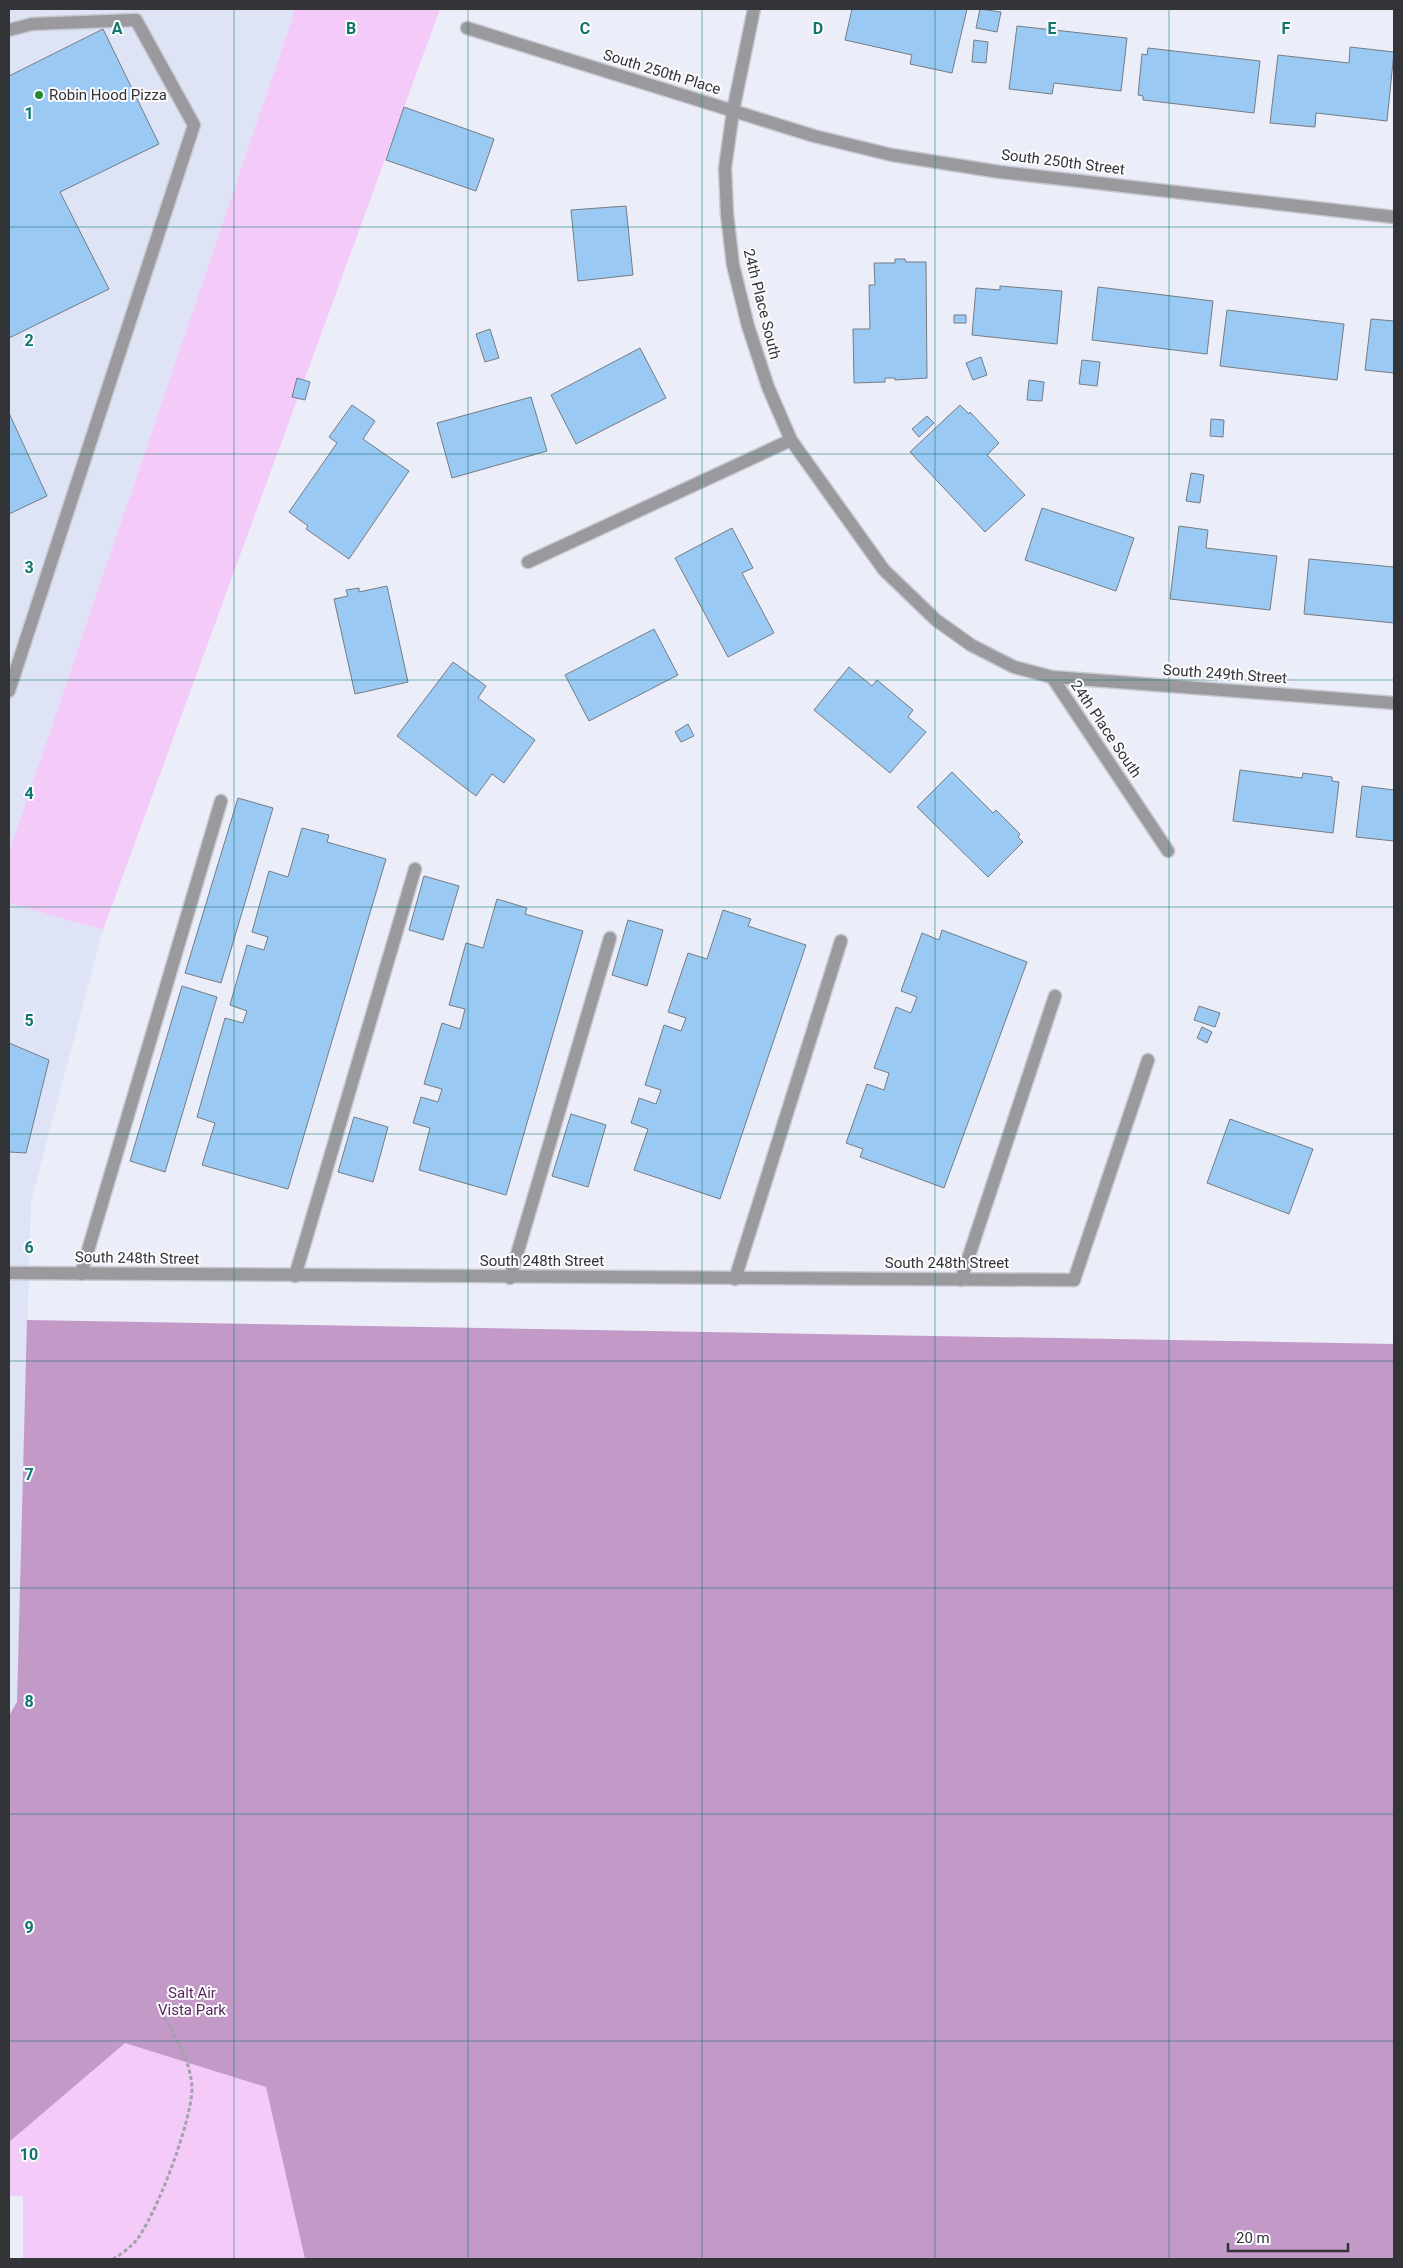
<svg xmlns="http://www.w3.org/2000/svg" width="1403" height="2268" font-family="Roboto,sans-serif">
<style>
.built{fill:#dee4f5}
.green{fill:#f4caf9}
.forest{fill:#c299c7}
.building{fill:#9ac9f4;stroke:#757c83}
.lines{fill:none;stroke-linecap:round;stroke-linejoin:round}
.lane-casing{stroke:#c6c9d2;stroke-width:15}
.street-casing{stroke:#c6c9d2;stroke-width:15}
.path{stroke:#a1a3aa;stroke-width:3;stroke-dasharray:4 2.5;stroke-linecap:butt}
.lane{stroke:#9a999d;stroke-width:12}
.street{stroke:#9a999d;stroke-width:12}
.grid{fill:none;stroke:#0f766e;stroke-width:1;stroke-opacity:0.55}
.poi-dot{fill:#2a8637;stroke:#fbfbfd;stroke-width:2}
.labels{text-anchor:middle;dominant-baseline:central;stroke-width:4;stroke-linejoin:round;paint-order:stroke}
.street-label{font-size:15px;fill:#333438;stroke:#fbfbfd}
.poi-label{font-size:15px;fill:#333438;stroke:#fbfbfd;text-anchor:start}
.park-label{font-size:15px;fill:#5a2861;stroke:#fbfbfd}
.grid-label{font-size:16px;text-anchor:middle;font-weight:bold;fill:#0f766e;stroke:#fbfbfd;stroke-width:4;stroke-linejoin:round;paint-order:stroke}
</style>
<rect width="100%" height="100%" fill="#ebeef8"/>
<!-- built -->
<path class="built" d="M9,9h285l-4,16 -281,827z
M9,903l94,27 -72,271 -14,502 -8,13z"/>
<!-- green -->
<path class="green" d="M294,9h146l-337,921 -94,-27v-51l281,-827z
M9,1806l366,2 -1,451h-351v-63h-14z"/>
<!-- forest -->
<path class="forest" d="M27,1320l1367,24v915h-1089l-39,-172 -141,-44 -116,99v-426l8,-14z"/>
<!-- building -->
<path class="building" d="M852,9h115l-15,64 -42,-9 2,-9 -67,-15z
M980,9l21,3 -4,20 -21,-4z
M1017,26l110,12 -6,53 -67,-8 -2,11 -43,-5z
M103,29l56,115 -99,48 49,97 -100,49v-262z
M974,40l14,2 -2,21 -14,-1z
M1350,47l44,5 -7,69 -71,-8 -1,14 -45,-4 8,-68 71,8z
M1148,48l112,13 -6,52 -111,-13v-4l-5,-1 4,-41 5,1z
M404,107l90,32 -18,52 -90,-31z
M626,206l7,69 -55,6 -7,-71z
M895,259h10l1,3h20l1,116 -32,2v-2h-10v4l-31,1 -1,-54h17l-1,-44h6l-1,-22h21z
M1000,286l62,5 -5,53 -85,-9 4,-47 24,2z
M1098,287l115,14 -6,53 -115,-14z
M1227,310l117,14 -7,56 -117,-14z
M954,315h12v8h-12z
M1371,319l23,2v52l-29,-3z
M490,329l9,29 -14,4 -9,-28z
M640,348l26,50 -90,46 -25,-49z
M981,357l6,18 -14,5 -7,-17z
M1082,360l18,2 -3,24 -18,-2z
M297,378l13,4 -5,18 -13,-3z
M1029,380l15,2 -2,19 -15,-1z
M531,397l16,54 -95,27 -15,-55z
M352,405l23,16 -12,18 46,32 -60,88 -43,-30 2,-3 -19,-14 48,-69 -8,-6z
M960,405l9,9 1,-2 29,31 -12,12 38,40 -40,37 -75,-80z
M9,413l38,83 -38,18z
M927,416l7,7 -15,14 -7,-8z
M1211,419l13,1 -1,17 -13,-1z
M1191,473l13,2 -4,28 -14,-2z
M1042,508l92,30 -18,53 -91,-31z
M1179,526l29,4 -2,18 71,8 -7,54 -100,-11z
M732,528l21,40 -11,5 32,60 -46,24 -53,-99z
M1309,559l85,8v56l-90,-9z
M387,586l21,96 -53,12 -21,-95 14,-3 -2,-6 13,-2v4z
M654,629l24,46 -89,46 -24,-46z
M453,662l33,24 -8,12 57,42 -31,43 -12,-9 -16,22 -79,-60z
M849,667l23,19 5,-6 36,30 -5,7 18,15 -36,41 -76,-63z
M688,724l6,12 -13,6 -6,-10z
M1240,770l62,8 1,-5 29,4v4l7,1 -6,51 -100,-12z
M952,772l41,41 3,-3 24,24 -2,3 5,5 -35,35 -71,-70z
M1362,786l32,4v51l-38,-4z
M238,798l35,10 -52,175 -36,-10z
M302,828l27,7 -2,7 59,17 -98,330 -86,-24 13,-42 -18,-6 28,-99 18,5 4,-12 -17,-6 17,-60 17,5 4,-13 -16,-5 17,-61 19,6z
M424,876l35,10 -16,54 -34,-10z
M497,899l30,9 -2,6 58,17 -77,264 -87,-25 11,-42 -17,-5 8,-26 17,5 4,-13 -18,-5 18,-61 18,6 5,-20 -16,-4 17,-62 17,5z
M723,910l28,9 -3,7 58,19 -86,254 -86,-29 14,-41 -17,-6 8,-25 17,6 5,-14 -16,-5 19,-60 17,6 5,-13 -18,-6 20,-59 19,6z
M628,920l35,10 -16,56 -35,-11z
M942,930l85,32 -83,226 -84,-31 3,-8 -17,-6 21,-59 17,6 5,-17 -15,-5 22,-61 15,6 6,-16 -16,-6 21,-58 17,7z
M182,986l35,11 -52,175 -35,-11z
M1199,1006l21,7 -5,14 -21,-7z
M1202,1027l10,5 -5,11 -10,-5z
M9,1043l40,17 -23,93 -17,-1z
M571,1114l35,11 -18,62 -36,-11z
M354,1117l34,10 -15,55 -35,-10z
M1230,1119l83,30 -24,65 -82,-31z"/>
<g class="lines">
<!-- lane casing -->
<g class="lane-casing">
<path id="lane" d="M9,30l23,-6 104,-4 58,105 -185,566
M81,1274l140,-473
M295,1276l120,-407
M510,1278l100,-340
M735,1279l106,-338
M961,1280l94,-284
M1074,1280l74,-220"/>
</g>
<!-- street casing -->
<g class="street-casing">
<path id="street" d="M754,9l-21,102 -8,57 2,46 6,51 15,61 20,61 23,53 93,130 52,50 35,25 43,22 38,10 116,174
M467,28l347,108 78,19 108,17 394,45
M528,562l263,-122
M1052,677l342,26
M9,1273l1065,7"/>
</g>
<!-- path -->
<path class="path" d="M113,2259c7,-4 15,-10 21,-16 21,-23 59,-125 58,-156 -2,-30 -19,-54 -34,-80"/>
<!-- lane -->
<use href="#lane" class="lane"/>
<!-- street -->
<use href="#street" class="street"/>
</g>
<!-- grid -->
<path class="grid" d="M234,9v2250M468,9v2250M702,9v2250M935,9v2250M1169,9v2250M9,227h1385M9,454h1385M9,680h1385M9,907h1385M9,1134h1385M9,1361h1385M9,1588h1385M9,1814h1385M9,2041h1385"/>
<!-- markers -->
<circle class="poi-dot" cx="39" cy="95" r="5"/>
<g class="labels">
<!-- street labels -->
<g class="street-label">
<text transform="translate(662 72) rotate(17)">South 250th Place</text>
<text transform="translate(1063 162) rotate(7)">South 250th Street</text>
<text transform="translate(762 304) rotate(76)">24th Place South</text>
<text transform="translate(1225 674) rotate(4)">South 249th Street</text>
<text transform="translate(1106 729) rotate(56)">24th Place South</text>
<text transform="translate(137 1258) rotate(1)">South 248th Street</text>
<text x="542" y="1261">South 248th Street</text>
<text x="947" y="1263">South 248th Street</text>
</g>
<!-- poi labels -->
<g class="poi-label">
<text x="49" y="95">Robin Hood Pizza</text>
</g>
<!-- park labels -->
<g class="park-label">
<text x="192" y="1993">Salt Air<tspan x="192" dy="17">Vista Park</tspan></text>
</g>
</g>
<g class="grid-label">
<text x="117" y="34">A</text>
<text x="351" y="34">B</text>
<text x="585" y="34">C</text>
<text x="818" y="34">D</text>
<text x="1052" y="34">E</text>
<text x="1286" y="34">F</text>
<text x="29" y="119">1</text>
<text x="29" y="346">2</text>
<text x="29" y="573">3</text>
<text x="29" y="799">4</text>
<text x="29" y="1026">5</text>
<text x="29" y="1253">6</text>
<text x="29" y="1480">7</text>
<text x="29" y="1707">8</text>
<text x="29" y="1933">9</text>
<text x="29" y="2160">10</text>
</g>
<!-- border -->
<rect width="1403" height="2268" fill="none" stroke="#333438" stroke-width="20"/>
<!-- scale -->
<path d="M1228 2243v8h120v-8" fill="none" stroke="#333438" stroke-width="2.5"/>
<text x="1236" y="2243" font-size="15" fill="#333438" stroke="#fbfbfd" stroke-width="4" paint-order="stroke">20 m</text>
</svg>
